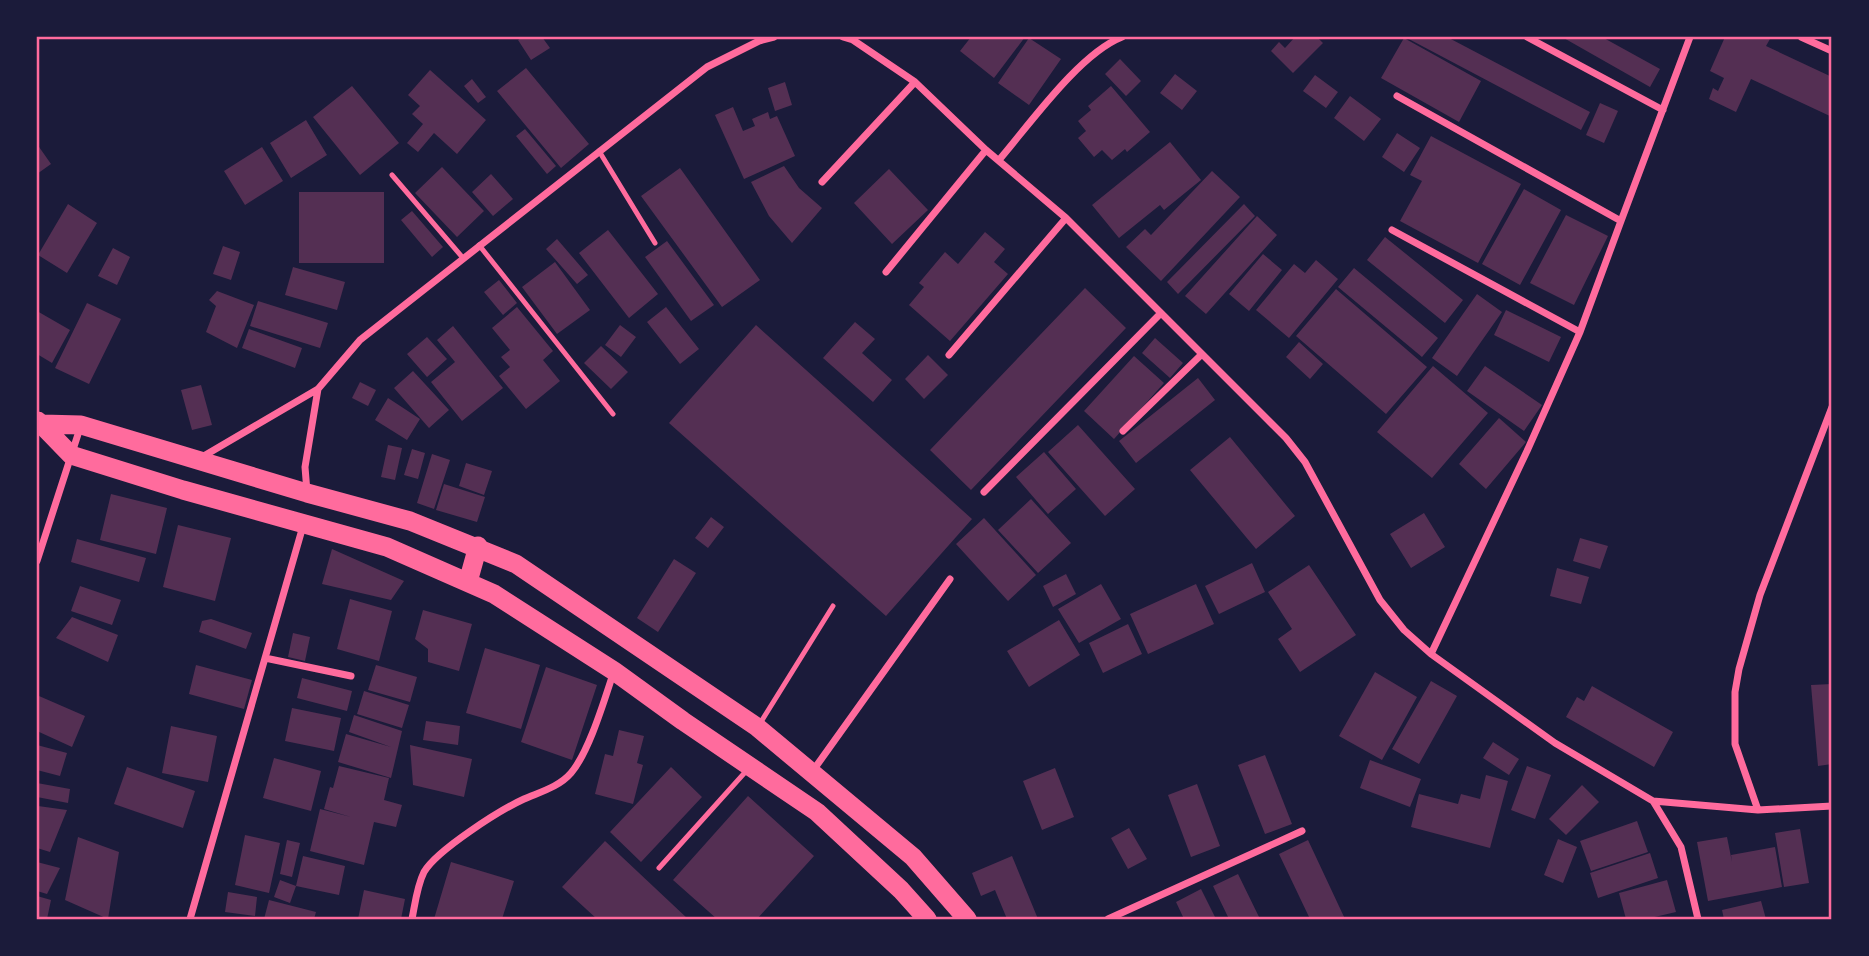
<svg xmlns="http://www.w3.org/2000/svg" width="1869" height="956" font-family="'Asap Condensed',sans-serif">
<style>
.building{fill:#542f53}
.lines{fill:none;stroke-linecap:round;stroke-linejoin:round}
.service{stroke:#ff6b9d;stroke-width:5}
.minor{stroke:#ff6b9d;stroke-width:7}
.trunk{stroke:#ff6b9d;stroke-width:19}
.neatline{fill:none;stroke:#ff6b9d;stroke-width:2.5}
</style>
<rect width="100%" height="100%" fill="#1b1b3a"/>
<!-- building -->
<path class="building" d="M523,37h19l8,11 -19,12 -13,-20z
M971,37h54l-31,41 -34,-27z
M1295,37h22l6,6 -30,30 -22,-22 8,-9 6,6z
M1405,37h42l143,75 -9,18z
M1562,37h40l58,32 -10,18z
M1725,37h41l4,2 -4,7 66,31v40l-81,-38 -15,33 -27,-13 4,-11 5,3 6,-13 -14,-7z
M1029,38l32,21 -32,46 -31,-22z
M1404,38l77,43 -22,41 -78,-44z
M1120,59l21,22 -15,15 -21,-22z
M526,68l63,76 -28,24 -64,-77z
M430,70l56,50 -29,34 -23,-21 -16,19 -11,-9 16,-19 -11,-10 8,-8 -12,-11z
M1175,74l22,17 -15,19 -22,-17z
M1315,75l23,17 -12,16 -23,-17z
M472,79l14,18 -8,6 -14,-17z
M785,82l7,23 -17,6 -7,-23z
M352,86l47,57 -39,32 -47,-58z
M1111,86l39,46 -23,20 -2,-3 -13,11 -10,-10 -8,7 -16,-19 8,-7 -8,-10 13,-11 -3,-4z
M1350,96l31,23 -17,22 -30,-23z
M1600,103l18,8 -14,32 -18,-8z
M733,107l10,24 12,-5 -3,-7 16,-7 2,7 7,-3 18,40 -51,23 -29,-64z
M306,120l21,35 -36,23 -21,-35z
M525,129l31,37 -9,8 -31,-38z
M1397,133l23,15 -16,24 -22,-15z
M1431,136l90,48 -43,79 -78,-42 22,-40 -12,-6z
M1170,142l31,38 -37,30 -4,-5 -41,33 -27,-33z
M37,144l14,20 -14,10z
M262,147l21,34 -38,24 -21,-34z
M784,166l15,22 23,20 -30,35 -23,-27 -18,-34z
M442,167l42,44 -27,26 -42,-44z
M680,168l80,112 -38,27 -81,-111z
M889,169l39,41 -36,34 -38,-41z
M1212,171l28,26 -79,84 -35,-34 19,-18 6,6z
M491,174l22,25 -20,17 -21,-24z
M1524,189l37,21 -41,75 -38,-21z
M299,192h85v71h-85z
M68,204l29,19 -30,50 -29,-18z
M1244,204l11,12 -77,78 -11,-12z
M412,211l31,36 -11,10 -31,-37z
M1566,215l42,21 -34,69 -44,-22z
M1257,216l20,19 -71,79 -21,-18z
M608,230l50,64 -29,24 -50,-65z
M985,232l20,17 -11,13 14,12 -58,67 -41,-36 15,-18 -5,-4 26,-31 13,12z
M1385,237l78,63 -18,23 -78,-63z
M557,239l31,36 -11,9 -31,-35z
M667,241l47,64 -23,16 -46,-64z
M223,246l17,6 -9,28 -18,-6z
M113,248l17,9 -13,28 -19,-9z
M1263,254l19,16 -33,41 -20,-17z
M1316,260l22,19 -49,59 -33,-28 38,-46 11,9z
M555,262l35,48 -33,24 -35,-47z
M293,267l52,15 -8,28 -52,-15z
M1354,268l84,70 -16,19 -84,-70z
M499,280l18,23 -14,12 -19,-23z
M1085,288l41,40 -155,162 -41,-40z
M1336,289l91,78 -41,47 -90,-78z
M217,291l37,14 -17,43 -31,-16 10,-26 -7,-6z
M1477,294l25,18 -45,64 -25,-18z
M258,301l70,22 -8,25 -70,-22z
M87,303l34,16 -32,65 -34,-16z
M517,307l36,44 -10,9 17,21 -34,28 -27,-33 11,-9 -9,-10 9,-7 -18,-22z
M666,307l33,42 -19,15 -33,-42z
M1506,310l55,27 -12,25 -55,-27z
M37,311l33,19 -18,33 -15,-9z
M855,322l20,17 -13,14 30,27 -19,22 -50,-44z
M620,325l16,12 -15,20 -16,-12z
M756,325l216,194 -86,97 -217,-193z
M453,326l50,62 -41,33 -31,-39 24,-20 -18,-22z
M249,329l53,19 -7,20 -53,-20z
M427,337l20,22 -20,18 -20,-23z
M1155,338l28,25 -13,15 -28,-25z
M1299,342l24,22 -13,15 -24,-22z
M601,346l27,26 -17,17 -27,-26z
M928,355l20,20 -24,24 -19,-20z
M1134,356l30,27 -50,56 -30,-28z
M1433,366l55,47 -56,65 -55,-46z
M1485,366l57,39 -18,26 -57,-40z
M413,371l36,39 -20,18 -35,-40z
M1198,378l17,22 -79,63 -17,-22z
M360,382l16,8 -8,16 -16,-8z
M201,385l11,40 -20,5 -11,-40z
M388,398l32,21 -13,21 -32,-20z
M1499,418l27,24 -40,47 -27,-25z
M1078,425l57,64 -30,27 -57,-64z
M1230,437l65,79 -39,33 -66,-79z
M388,445l14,3 -7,32 -14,-3z
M412,449l13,4 -7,26 -14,-4z
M1044,452l32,37 -28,25 -32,-37z
M432,454l18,6 -16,49 -17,-6z
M466,463l26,8 -8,24 -25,-9z
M444,484l41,13 -8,25 -41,-12z
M111,494l56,14 -11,46 -56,-14z
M1031,499l40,44 -33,30 -40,-43z
M1424,513l21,34 -34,21 -21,-34z
M711,517l13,10 -16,21 -13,-10z
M984,518l52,57 -28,26 -52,-57z
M178,525l53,13 -16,63 -52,-14z
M1580,538l28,8 -8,23 -27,-8z
M77,539l69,19 -7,24 -68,-20z
M332,549l72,32 -13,19 -69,-16z
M674,559l22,14 -38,59 -21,-14z
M1252,563l13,29 -46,22 -14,-28z
M1309,565l47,70 -56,37 -22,-33 14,-10 -24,-37z
M1557,568l32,9 -8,27 -31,-8z
M1066,574l10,20 -23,13 -10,-21z
M1101,584l20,35 -42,24 -21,-34z
M1196,584l18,40 -66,30 -18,-40z
M80,586l41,14 -9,25 -41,-14z
M350,599l42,12 -13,50 -42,-12z
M423,610l49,14 -13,47 -31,-9v-13l-13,-10z
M72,617l46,18 -10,27 -52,-24z
M211,619l41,14 -6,16 -47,-17 3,-11z
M1059,620l21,35 -51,32 -22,-36z
M1128,624l14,30 -39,19 -14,-30z
M293,633l17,4 -5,24 -17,-4z
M485,648l55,17 -19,64 -55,-16z
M196,665l56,15 -8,29 -55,-15z
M376,665l41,12 -7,25 -42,-12z
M546,667l51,18 -25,75 -51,-18z
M1375,672l42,25 -35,63 -43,-24z
M302,678l50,13 -5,20 -50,-13z
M1431,681l26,15 -38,68 -27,-15z
M1832,684v80l-14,2 -7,-81z
M1592,686l81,46 -19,35 -88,-50 11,-20 7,4z
M364,691l45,14 -7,23 -45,-14z
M39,696l46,20 -13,31 -35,-16v-29z
M292,708l49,10 -7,33 -49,-10z
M354,715l48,16 -11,47 -53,-16 8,-28 45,13 -42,-15z
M426,721l34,5 -2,19 -35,-5z
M171,726l46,10 -9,46 -46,-9z
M619,730l25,6 -7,27 6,2 -10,39 -38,-10 10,-40 8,2z
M1493,742l26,17 -10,16 -26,-17z
M37,745l30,8 -7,23 -23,-6z
M410,745l62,14 -8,38 -51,-12z
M1265,755l27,69 -27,10 -27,-69z
M274,758l47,13 -10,40 -48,-13z
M1370,760l51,19 -11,28 -50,-19z
M339,766l50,12 -5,22 18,5 -6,22 -22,-5 -10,43 -54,-14 10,-42 31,8 -27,-8 6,-22 3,1z
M1527,766l24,9 -16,44 -24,-9z
M127,767l68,24 -12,37 -69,-24z
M671,767l31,30 -61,65 -31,-30z
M1055,768l19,49 -32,13 -19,-49z
M1486,775l22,6 -18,67 -79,-21 8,-33 39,10 3,-10 19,5z
M37,783l33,6 -2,14 -31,-6z
M1197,784l23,62 -29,11 -23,-62z
M1582,785l17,17 -33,33 -17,-16z
M748,796l66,60 -57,63h-40l-44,-39z
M38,806l29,4 -17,42 -13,-4z
M1637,821l11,31 -57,19 -11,-30z
M1129,828l18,31 -19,10 -17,-31z
M1800,829l9,54 -25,4 -9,-54z
M245,835l35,8 -11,50 -34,-8z
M78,837l41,15 -11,67 -43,-19z
M1727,837l5,25 -1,-7 44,-8 7,40 -74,14 -11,-59z
M1558,839l19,8 -14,36 -19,-8z
M287,840l13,3 -8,34 -12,-3z
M1308,840l37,79h-35l-31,-65z
M605,841l83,78h-91l-35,-32z
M1650,853l8,25 -60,20 -8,-25z
M303,856l42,10 -6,29 -43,-9z
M1012,856l26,63h-31l-12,-29 -14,6 -9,-23z
M37,862l23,6 -13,26 -10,-3z
M451,862l63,19 -12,38h-68z
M1238,874l22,45h-31l-16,-33z
M280,880l16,6 -6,17 -16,-6z
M1667,880l9,32 -30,7h-20l-7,-26z
M1201,889l15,30h-32l-8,-17z
M364,890l41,9 -4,20h-43z
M228,892l29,5 -2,19 -30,-4z
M37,896l14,4 -4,19h-10z
M269,900l47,12 -2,7h-50z
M1761,901l5,18h-42l-2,-9z"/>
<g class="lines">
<!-- service -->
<path class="service" d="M599,151l56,92
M392,175l71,83
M479,245l134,169
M759,725l74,-119
M659,868l89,-99"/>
<!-- minor -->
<path class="minor" d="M843,37l10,3 62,42 71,68 80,68 220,220 19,24 75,138 24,30 27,24 124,89 98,58 28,46 17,72
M1527,37l136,73
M1801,37l31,14
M1397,96l224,125 -41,111 -53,119 -96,203
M999,160c31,-36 80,-106 123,-123
M822,182l93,-100
M1621,221l69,-184
M1392,230l188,102
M886,272l100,-122
M949,355l117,-137
M1123,431l79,-77
M202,457l116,-68 42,-49 347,-273 52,-26 15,-4
M307,492l-2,-25 13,-78
M984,492l177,-179
M37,561l44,-136
M265,658l86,18
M812,772l138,-193
M1653,801l105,9 74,-4
M1758,810l-23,-66v-52l4,-23 21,-74 72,-188
M190,919l113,-393
M412,919c3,-15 5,-33 12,-47 13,-22 76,-62 100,-73 16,-7 35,-12 47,-26 18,-21 33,-72 42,-99
M1108,919l194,-88"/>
<!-- trunk -->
<path class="trunk" d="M38,421l33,34 112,35 204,57 107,47 120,77 69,50 134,91 84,78 26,29
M42,424l39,1 226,68 103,28 106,43 241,163 156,130 54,62
M468,582l10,-36"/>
</g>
<!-- border -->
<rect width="1869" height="956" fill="none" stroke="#1b1b3a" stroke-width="77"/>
<rect x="38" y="38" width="1792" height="880" class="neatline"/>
</svg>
